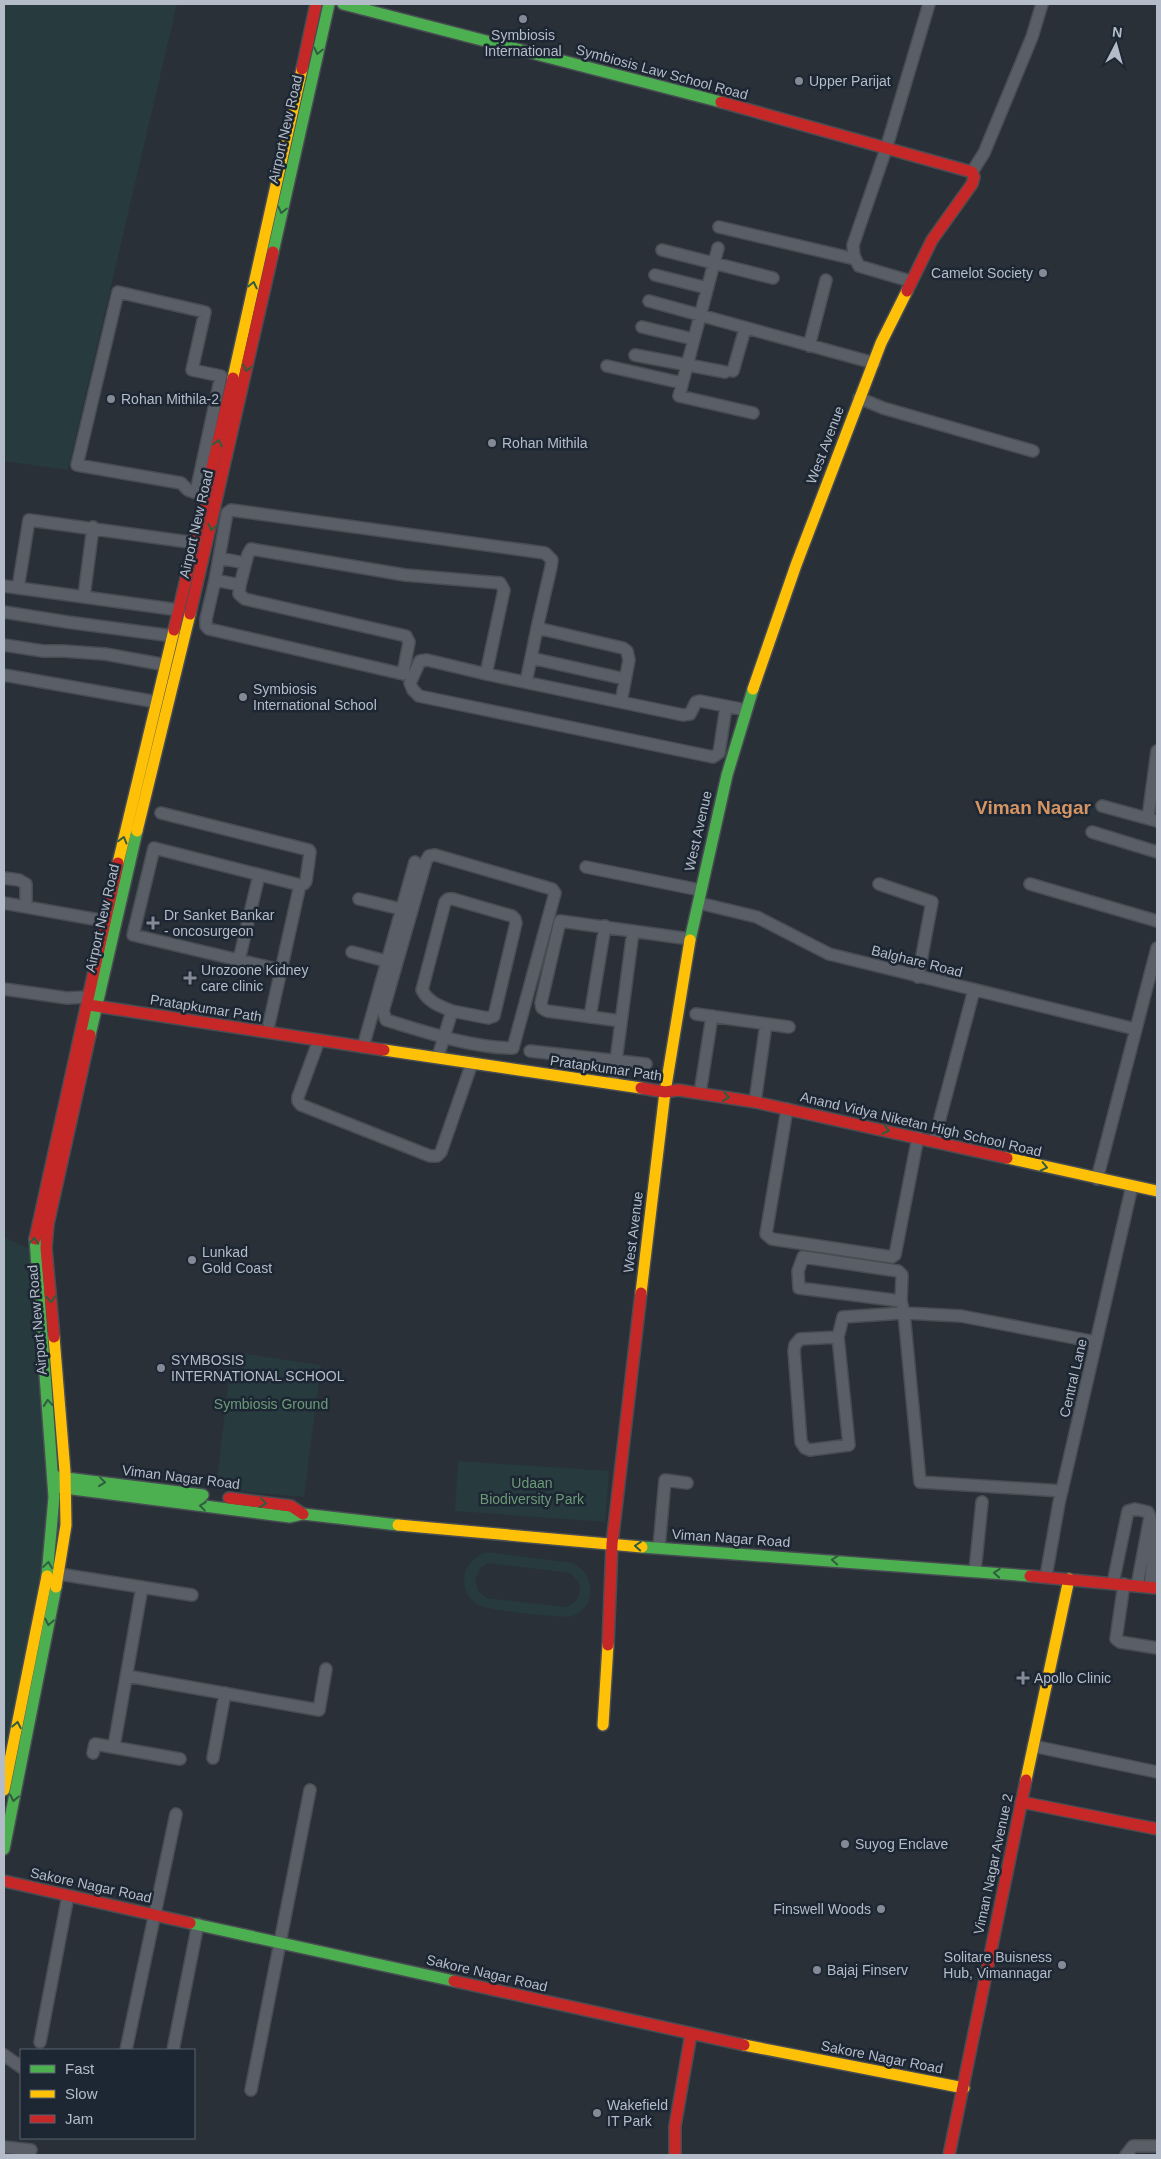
<svg xmlns="http://www.w3.org/2000/svg" width="1161" height="2159" font-family="Helvetica,sans-serif">
<style>
.green{fill:#273a3e;fill-rule:evenodd}
.lines{fill:none;stroke-linecap:round;stroke-linejoin:round}
.street-casing{stroke:#484c53;stroke-width:14}
.fast-casing{stroke:#484c53;stroke-width:14}
.slow-casing{stroke:#484c53;stroke-width:14}
.jam-casing{stroke:#484c53;stroke-width:14}
.street{stroke:#5a5e66;stroke-width:11}
.fast{stroke:#4caf50;stroke-width:11}
.slow{stroke:#ffc107;stroke-width:11}
.jam{stroke:#c62828;stroke-width:11}
.oneway{stroke:#305d3f}
.poi-dot{fill:#848b96;stroke:#1d2633;stroke-width:2}
.labels{text-anchor:middle;dominant-baseline:central;stroke-width:5;stroke-linejoin:round;paint-order:stroke}
.poi-label{font-size:14px;fill:#b4bcc9;stroke:#1d2633;text-anchor:start}
.street-label{font-size:14px;fill:#b4bcc9;stroke:#1d2633}
.park-label{font-size:14px;fill:#6b9a76;stroke:#1d2633}
.district-label{font-size:19px;font-weight:bold;fill:#d59563;stroke:#1d2633}
</style>
<rect width="100%" height="100%" fill="#2a3038"/>
<!-- green -->
<path class="green" d="M4,4h173l-109,466 -64,-9z
M4,1237l26,12 21,250 -4,50 -43,211z
M232,1352l89,13 -17,132 -88,-8z
M458,1461l151,10 -4,51 -150,-11z
M487,1552l86,11c22,11 25,44 -1,53 -9,3 -86,-6 -94,-11 -9,-5 -14,-15 -14,-26 1,-14 11,-23 23,-27zM488,1563l82,10 9,10c3,12 -2,21 -14,24l-79,-9 -8,-7 -3,-12 6,-12z"/>
<g class="lines">
<!-- street casing -->
<g class="street-casing">
<path id="street" d="M972,172l12,-19 48,-116 10,-33
M719,227l136,32
M718,248l-39,148 74,17
M662,250l111,28
M655,275l52,13
M910,281l-51,-15 -5,-10 -1,-11 33,-96 43,-145
M649,301l225,62
M642,327l51,12
M809,346l17,-66
M635,355l90,17
M607,366l75,17
M733,371l12,-42
M859,398l24,10 150,43
M196,492l25,-116 -29,-6 13,-58 -87,-20 -41,173 104,18 7,7 18,6
M219,558l26,5
M215,580l12,-67 4,-3 314,43 7,7 -1,7 -14,61 86,20 4,3 2,9 -8,42
M215,580l25,5 -1,9 6,5 161,37 3,6 -6,32 -194,-45 -3,-3v-7z
M240,585l8,-31 3,-5 154,26 95,8 4,7 -18,84
M4,586l175,24
M18,588l11,-68 167,23
M84,596l9,-69
M4,612l63,10 106,14
M4,645l39,6h20l42,3 61,11
M531,658l6,-30
M4,675l153,27
M526,682l5,-24 94,21
M726,707l-7,46 -6,4 -294,-61 -6,-6 -3,-7 10,-22 7,-1 59,14 197,41 7,-1 6,-12 4,-1 46,9
M1102,806l55,15
M161,813l148,37 1,2 -4,29 -2,3 -4,1 -31,139
M1148,818l9,-67
M1092,832l65,20
M435,855l117,34 3,4 -42,155c-40,0 -88,-16 -127,-28l-3,-9 43,-150 3,-5z
M586,867l114,23
M4,878l15,2 7,4v23
M879,884l53,18 -14,75
M1030,884l127,37
M359,899l42,10
M4,903l101,18
M699,903l58,14 72,37 306,75
M352,952l34,9
M239,960l20,-85
M281,970l-148,-35 21,-87 146,37
M4,989l63,9 20,-1
M696,1014l93,13
M590,1017l15,-91
M621,1021l-74,-10 -5,-3 -1,-5 19,-82 130,18
M319,1040l-21,57v4l3,4 129,51h7l4,-4 31,-89
M363,1047l52,-185
M440,1050l12,-39c-12,-5 -24,-9 -30,-21l23,-88 3,-3h5l59,17 3,3 1,4 -22,93 -6,2 -36,-7
M530,1051l116,13
M614,1076l19,-145
M700,1093l12,-77
M755,1102l11,-78
M787,1109l-21,125 6,5 120,18 3,-2 23,-118
M934,1141l40,-151
M1097,1179l60,-231
M901,1301l-102,-13 -1,-17 5,-14 95,14 4,4 -1,26 3,12 16,169 142,9
M838,1337l-38,2 -5,6 -1,6 7,91 4,6 5,2 39,-5 -11,-108 5,-20 61,-4 57,3 135,26
M659,1547l6,-67 22,3
M975,1571l7,-69
M59,1574l133,21
M1046,1576l13,-73 73,-317
M1113,1583l15,-72 7,-2 13,3 2,5 -13,69
M1124,1584l-8,55 4,3 37,6
M1150,1587l7,-63
M127,1676l192,34 7,-41
M114,1746l28,-159
M1033,1746l124,26
M93,1753l2,-9 85,15
M213,1758l12,-65
M40,2042l28,-146
M126,2050l50,-236
M173,2050l25,-126
M4,2055l17,12
M251,2090l59,-300
M4,2147l27,3
M1126,2155l7,-9h24"/>
</g>
<!-- fast casing -->
<g class="fast-casing">
<path id="fast" d="M343,4l378,98
M273,252l56,-248
M690,940l37,-165 26,-86
M90,1035l47,-204
M35,1239l19,258 -7,79
M58,1477l145,18
M57,1487l233,30 13,-3 95,11
M642,1547l388,29
M4,1849l52,-262
M190,1923l264,58"/>
</g>
<!-- slow casing -->
<g class="slow-casing">
<path id="slow" d="M233,378l69,-309
M753,689l43,-124 85,-222 26,-52
M137,831l53,-217
M118,863l56,-233
M384,1050l257,38
M1007,1158l150,33
M641,1293l24,-201 25,-152
M54,1337l11,135 1,53 -10,62
M398,1525l244,22
M603,1725l5,-80
M1026,1780l43,-201
M4,1790l43,-214
M744,2045l220,43"/>
</g>
<!-- jam casing -->
<g class="jam-casing">
<path id="jam" d="M302,69l14,-65
M721,102l251,70 2,5 -2,7 -40,56 -25,51
M190,614l83,-362
M174,630l59,-252
M89,1005l295,45
M641,1088l24,4 13,-2 77,12 252,56
M35,1239l83,-376
M54,1337l-8,-89 2,-24 42,-189
M229,1498l62,8 12,8
M1030,1576l127,12
M608,1645l4,-101 29,-251
M1021,1802l136,27
M4,1881l186,42
M454,1981l290,64
M675,2155v-29l16,-92
M949,2155l77,-375"/>
</g>
<!-- street -->
<use href="#street" class="street"/>
<!-- fast -->
<use href="#fast" class="fast"/>
<!-- slow -->
<use href="#slow" class="slow"/>
<!-- jam -->
<use href="#jam" class="jam"/>
</g>
<!-- one-way arrows -->
<defs><path id="oneway-chevron" d="M-2-3.5L2.5 0L-2 3.5" fill="none" stroke-width="1.6" stroke-linecap="round" stroke-linejoin="round" transform="scale(1.25)"/></defs>
<g class="oneway">
<use href="#oneway-chevron" transform="translate(318 51) rotate(103)"/>
<use href="#oneway-chevron" transform="translate(282 210) rotate(103)"/>
<use href="#oneway-chevron" transform="translate(253 285) rotate(-77)"/>
<use href="#oneway-chevron" transform="translate(247 368) rotate(103)"/>
<use href="#oneway-chevron" transform="translate(218 443) rotate(-77)"/>
<use href="#oneway-chevron" transform="translate(212 527) rotate(103)"/>
<use href="#oneway-chevron" transform="translate(123 840) rotate(-75)"/>
<use href="#oneway-chevron" transform="translate(726 1097) rotate(9)"/>
<use href="#oneway-chevron" transform="translate(886 1130) rotate(12)"/>
<use href="#oneway-chevron" transform="translate(1044 1167) rotate(13)"/>
<use href="#oneway-chevron" transform="translate(34 1241) rotate(-89)"/>
<use href="#oneway-chevron" transform="translate(51 1299) rotate(85)"/>
<use href="#oneway-chevron" transform="translate(48 1403) rotate(-95)"/>
<use href="#oneway-chevron" transform="translate(102 1482) rotate(7)"/>
<use href="#oneway-chevron" transform="translate(263 1503) rotate(7)"/>
<use href="#oneway-chevron" transform="translate(203 1506) rotate(-173)"/>
<use href="#oneway-chevron" transform="translate(638 1546) rotate(-176)"/>
<use href="#oneway-chevron" transform="translate(835 1560) rotate(-176)"/>
<use href="#oneway-chevron" transform="translate(48 1565) rotate(-82)"/>
<use href="#oneway-chevron" transform="translate(997 1573) rotate(-176)"/>
<use href="#oneway-chevron" transform="translate(49 1622) rotate(101)"/>
<use href="#oneway-chevron" transform="translate(17 1725) rotate(-79)"/>
<use href="#oneway-chevron" transform="translate(14 1798) rotate(101)"/>
</g>
<!-- markers -->
<g class="poi-dot">
<circle cx="523" cy="19" r="5"/>
<circle cx="799" cy="81" r="5"/>
<circle cx="1043" cy="273" r="5"/>
<circle cx="111" cy="399" r="5"/>
<circle cx="492" cy="443" r="5"/>
<circle cx="243" cy="697" r="5"/>
<path d="M150.5 915.5h5v5h5v5h-5v5h-5v-5h-5v-5h5z"/>
<path d="M187.5 970.5h5v5h5v5h-5v5h-5v-5h-5v-5h5z"/>
<circle cx="192" cy="1260" r="5"/>
<circle cx="161" cy="1368" r="5"/>
<path d="M1020.5 1670.5h5v5h5v5h-5v5h-5v-5h-5v-5h5z"/>
<circle cx="845" cy="1844" r="5"/>
<circle cx="881" cy="1909" r="5"/>
<circle cx="1062" cy="1965" r="5"/>
<circle cx="817" cy="1970" r="5"/>
<circle cx="597" cy="2113" r="5"/>
</g>
<g class="labels">
<!-- poi labels -->
<g class="poi-label">
<text x="523" y="35" text-anchor="middle">Symbiosis<tspan x="523" dy="16">International</tspan></text>
<text x="809" y="81">Upper Parijat</text>
<text x="1033" y="273" text-anchor="end">Camelot Society</text>
<text x="121" y="399">Rohan Mithila-2</text>
<text x="502" y="443">Rohan Mithila</text>
<text x="253" y="689">Symbiosis<tspan x="253" dy="16">International School</tspan></text>
<text x="164" y="915">Dr Sanket Bankar<tspan x="164" dy="16">- oncosurgeon</tspan></text>
<text x="201" y="970">Urozoone Kidney<tspan x="201" dy="16">care clinic</tspan></text>
<text x="202" y="1252">Lunkad<tspan x="202" dy="16">Gold Coast</tspan></text>
<text x="171" y="1360">SYMBOSIS<tspan x="171" dy="16">INTERNATIONAL SCHOOL</tspan></text>
<text x="1034" y="1678">Apollo Clinic</text>
<text x="855" y="1844">Suyog Enclave</text>
<text x="871" y="1909" text-anchor="end">Finswell Woods</text>
<text x="1052" y="1957" text-anchor="end">Solitare Buisness<tspan x="1052" dy="16">Hub, Vimannagar</tspan></text>
<text x="827" y="1970">Bajaj Finserv</text>
<text x="607" y="2105">Wakefield<tspan x="607" dy="16">IT Park</tspan></text>
</g>
<!-- street labels -->
<g class="street-label">
<text transform="translate(662 72) rotate(15)">Symbiosis Law School Road</text>
<text transform="translate(285 129) rotate(-77)">Airport New Road</text>
<text transform="translate(825 445) rotate(-69)">West Avenue</text>
<text transform="translate(196 524) rotate(-77)">Airport New Road</text>
<text transform="translate(698 831) rotate(-77)">West Avenue</text>
<text transform="translate(102 918) rotate(-77)">Airport New Road</text>
<text transform="translate(917 961) rotate(14)">Balghare Road</text>
<text transform="translate(206 1008) rotate(9)">Pratapkumar Path</text>
<text transform="translate(606 1068) rotate(8)">Pratapkumar Path</text>
<text transform="translate(921 1124) rotate(13)">Anand Vidya Niketan High School Road</text>
<text transform="translate(633 1232) rotate(-83)">West Avenue</text>
<text transform="translate(37 1320) rotate(-95)">Airport New Road</text>
<text transform="translate(1073 1378) rotate(-77)">Central Lane</text>
<text transform="translate(181 1477) rotate(7)">Viman Nagar Road</text>
<text transform="translate(731 1538) rotate(4)">Viman Nagar Road</text>
<text transform="translate(993 1864) rotate(-78)">Viman Nagar Avenue 2</text>
<text transform="translate(91 1885) rotate(12)">Sakore Nagar Road</text>
<text transform="translate(487 1973) rotate(13)">Sakore Nagar Road</text>
<text transform="translate(882 2057) rotate(11)">Sakore Nagar Road</text>
</g>
<!-- park labels -->
<g class="park-label">
<text x="271" y="1404">Symbiosis Ground</text>
<text x="532" y="1483">Udaan<tspan x="532" dy="16">Biodiversity Park</tspan></text>
</g>
<!-- district labels -->
<g class="district-label">
<text x="1033" y="807">Viman Nagar</text>
</g>
</g>
<!-- border -->
<rect width="1161" height="2159" fill="none" stroke="#b4bcc9" stroke-width="10"/>
<!-- legend -->
<rect x="20" y="2049" width="175" height="90" fill="#1d2633" stroke="#59626f"/>
<rect x="30" y="2065" width="25" height="8" fill="#4caf50" stroke="#59626f"/>
<text x="65" y="2074" font-size="15" fill="#b4bcc9">Fast</text>
<rect x="30" y="2090" width="25" height="8" fill="#ffc107" stroke="#59626f"/>
<text x="65" y="2099" font-size="15" fill="#b4bcc9">Slow</text>
<rect x="30" y="2115" width="25" height="8" fill="#c62828" stroke="#59626f"/>
<text x="65" y="2124" font-size="15" fill="#b4bcc9">Jam</text>
<!-- north arrow -->
<g transform="translate(1116 45) rotate(6)" stroke="#1d2633" stroke-width="4" paint-order="stroke">
<path d="M0-4L9 19L0 12L-9 19Z" fill="#b4bcc9"/>
<text y="-8" font-size="14" font-weight="bold" text-anchor="middle" fill="#b4bcc9">N</text>
</g>
</svg>
